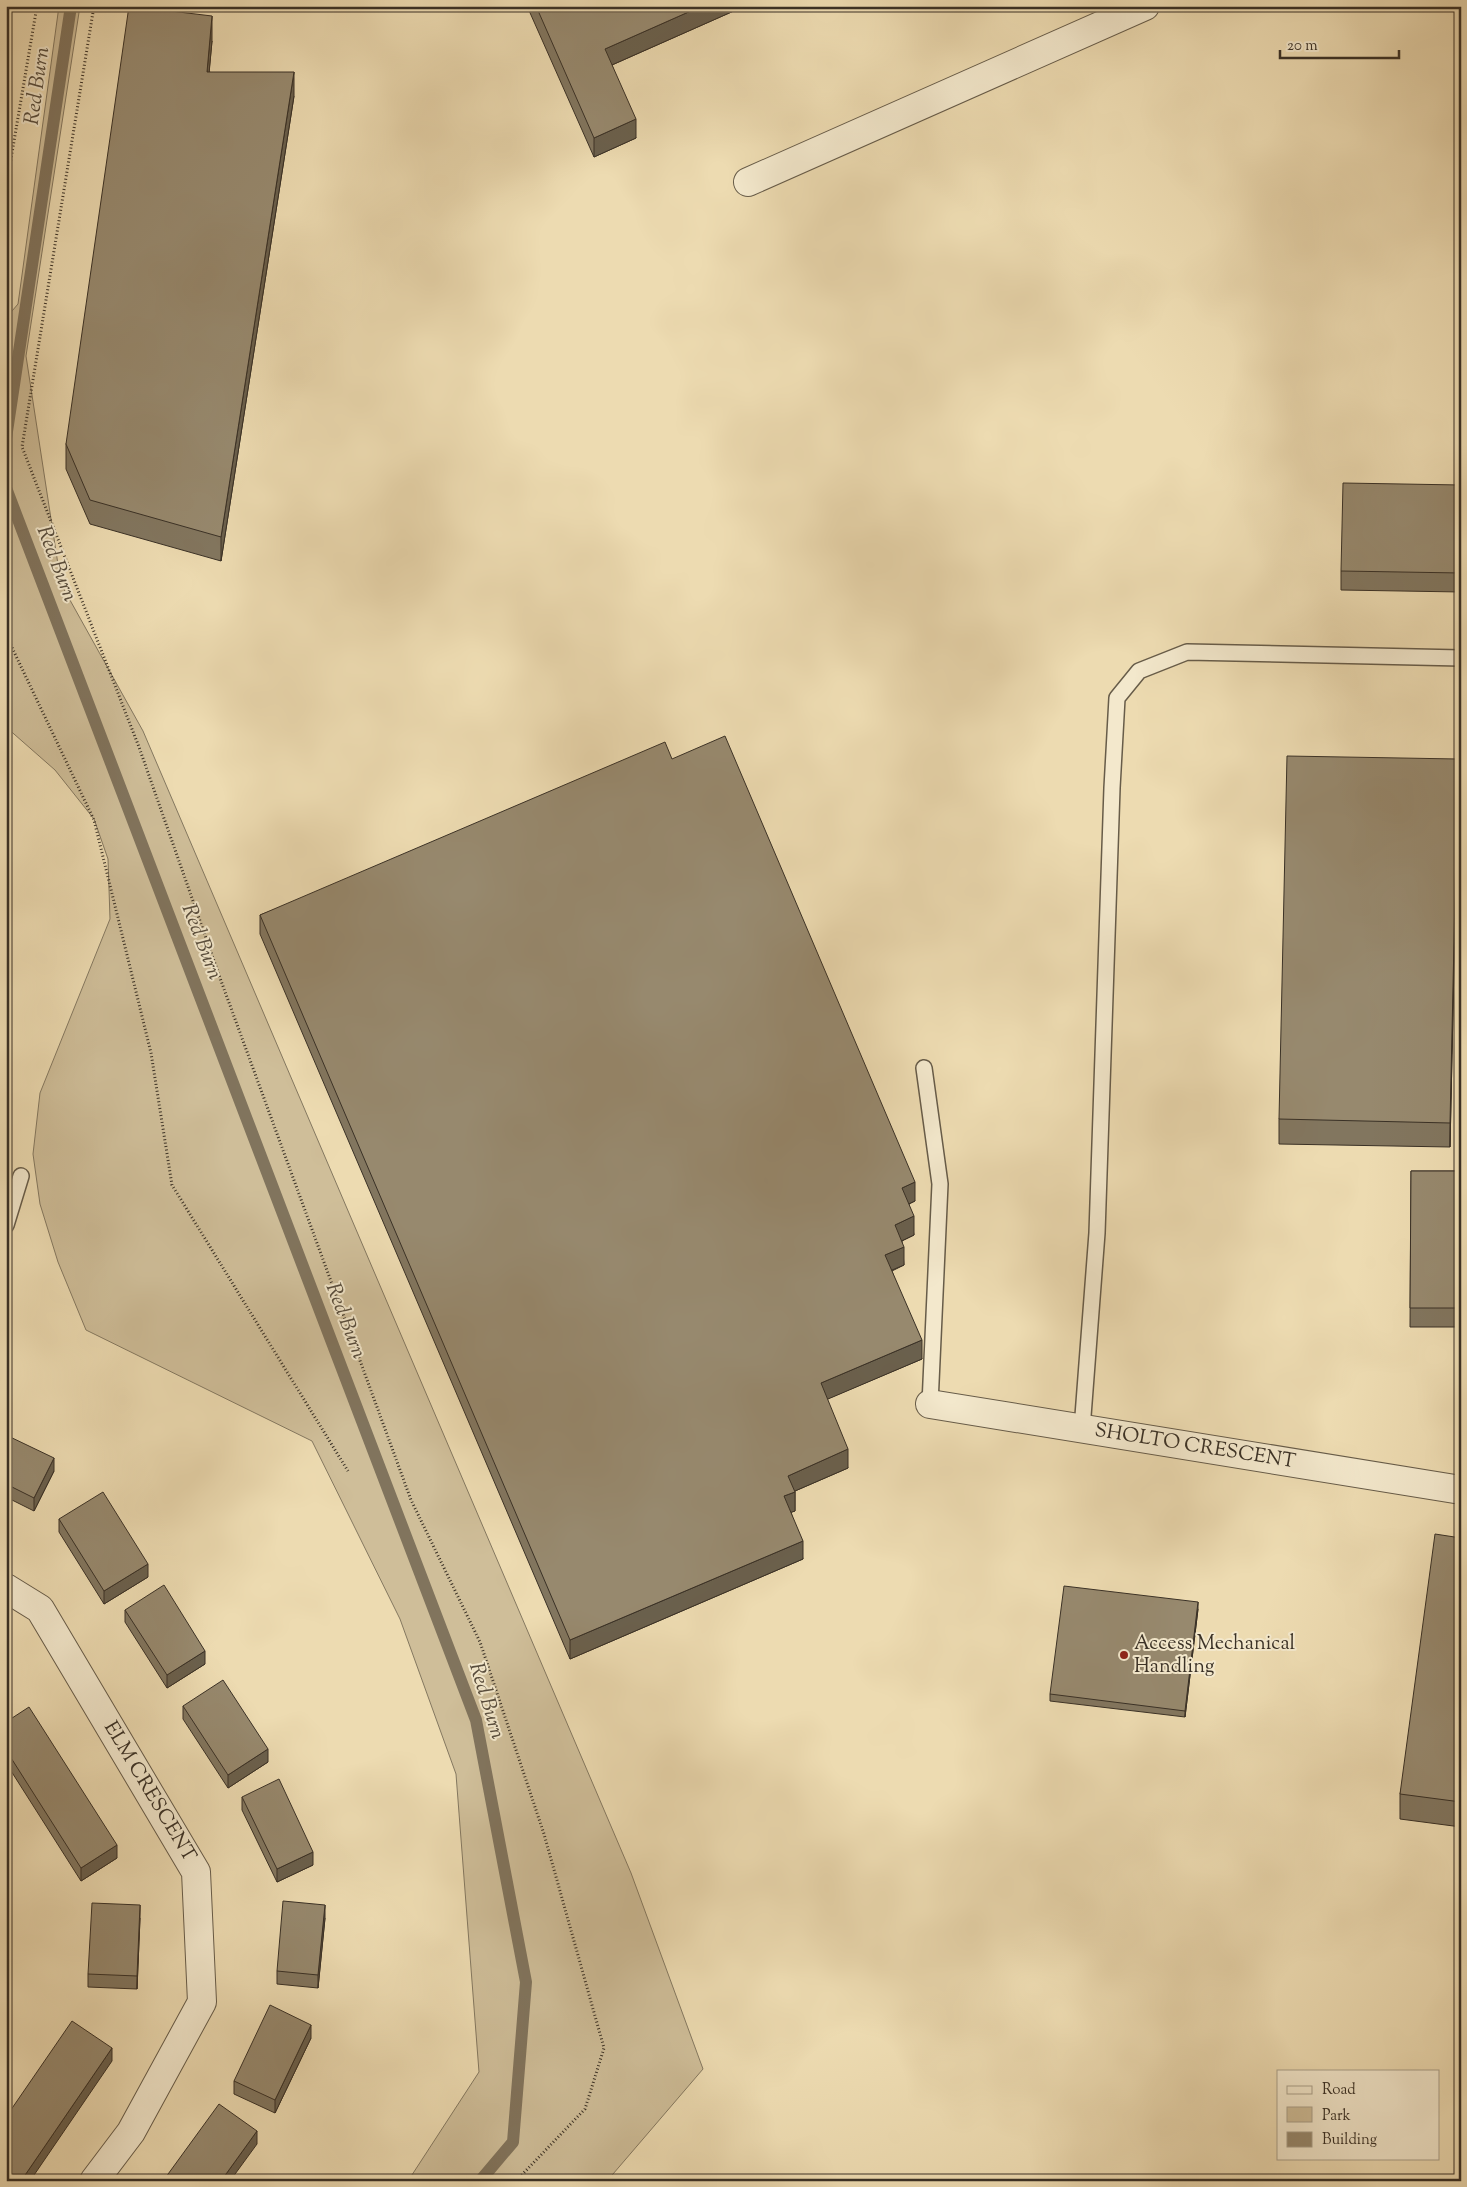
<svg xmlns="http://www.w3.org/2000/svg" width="1467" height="2187" font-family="'Sorts Mill Goudy',serif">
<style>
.green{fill:#cfbe99;stroke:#847860}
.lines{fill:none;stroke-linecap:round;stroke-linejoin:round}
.stream{stroke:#81745d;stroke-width:12}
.lane-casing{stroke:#675c49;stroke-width:18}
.street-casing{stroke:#675c49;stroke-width:30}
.path{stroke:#3a3126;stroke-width:3;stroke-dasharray:1 2.5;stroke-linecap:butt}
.lane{stroke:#f3e8cc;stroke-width:15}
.street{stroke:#f3e8cc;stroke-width:28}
.wall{fill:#82765f;stroke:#3a3126}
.shaded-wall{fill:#6a604d;stroke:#3a3126}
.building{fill:#97896e;stroke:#3a3126}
.poi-dot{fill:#8f2418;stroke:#f3e8cc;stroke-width:2}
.labels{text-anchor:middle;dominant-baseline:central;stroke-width:4;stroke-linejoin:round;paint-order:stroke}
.street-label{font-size:20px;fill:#3a3126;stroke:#f3e8cc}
.poi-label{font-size:20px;fill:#3a3126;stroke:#f3e8cc;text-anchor:start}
.water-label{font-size:21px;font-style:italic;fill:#584d3d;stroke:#f3e8cc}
</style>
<rect width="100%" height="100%" fill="#eddbb1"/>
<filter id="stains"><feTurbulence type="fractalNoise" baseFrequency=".004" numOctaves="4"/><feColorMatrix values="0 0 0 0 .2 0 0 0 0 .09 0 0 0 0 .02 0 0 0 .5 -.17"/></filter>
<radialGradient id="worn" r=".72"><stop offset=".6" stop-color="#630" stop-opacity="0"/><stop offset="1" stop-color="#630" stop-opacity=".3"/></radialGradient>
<!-- green -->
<path class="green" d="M59,6h21l-54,350 35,228 82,147 488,1142 72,196 -96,112h-199l71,-109 -23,-298 -56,-155 -88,-178 -226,-111 -28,-68 -18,-58 -7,-50 7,-61 70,-174 -2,-60 -14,-40 -39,-49 -49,-43v-409l12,-14z"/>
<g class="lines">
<!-- stream -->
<path class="stream" d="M6,438l65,-432
M6,488l470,1232 50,262 -13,160 -33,39"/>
<!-- lane casing -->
<g class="lane-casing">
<path id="lane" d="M924,1068l16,116 -10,220
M6,1225l15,-49
M1082,1429l15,-196 15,-445 5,-90 22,-27 48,-19 274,6"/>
</g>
<!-- street casing -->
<g class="street-casing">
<path id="street" d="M748,182l397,-176
M930,1404l531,86
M6,1588l34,21 156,263 6,130 -71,130 -37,49"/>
</g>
<!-- path -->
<path class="path" d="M94,6l-72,441 117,300 81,231 191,522 69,142 64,192 60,214 -19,61 -69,72
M6,188l31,-182
M6,635l88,185 57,233 21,132 176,286"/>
<!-- lane -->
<use href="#lane" class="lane"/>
<!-- street -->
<use href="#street" class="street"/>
</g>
<!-- wall -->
<path class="wall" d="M527,6h218l-133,59 24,73 -42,19z
M212,41l-3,31 85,24 -73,465 -131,-37 -24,-55v-25z
M1461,485v107l-120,-2v-19z
M672,759l243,442 -6,3 5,31 -12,6 2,24 -12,6 30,88 -95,40 21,69 -53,23v20l-4,1 12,47 -233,100 -310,-725v-19z
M1458,783l-8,364 -171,-3v-25z
M1411,1171h50v156h-51z
M6,1435l48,36 -20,40 -28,-14z
M59,1519l89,58 -44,27 -45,-72z
M1461,1538v289l-61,-8v-25z
M1198,1609l-13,108 -135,-16v-7z
M125,1610l80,54 -38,24 -42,-66z
M183,1706l85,56 -40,26 -45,-69z
M6,1722l111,136 -36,23 -75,-118z
M242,1797l71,68 -36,17 -35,-72z
M140,1918l-3,71 -49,-2v-13z
M325,1918l-7,70 -41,-4v-13z
M311,2038l-36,75 -41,-19v-13z"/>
<!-- shaded-wall -->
<path class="shaded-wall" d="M702,6h43l-140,62v-19z
M212,16v25l-5,55v-24z
M294,72v24l-73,465v-24z
M636,119v19l-42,19v-19z
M1458,759v24l-8,364v-24z
M915,1182v19l-13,6v-19z
M914,1216v19l-19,9v-19z
M904,1247v18l-19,8v-18z
M922,1340v19l-101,43v-19z
M848,1449v19l-60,26v-18z
M54,1458v13l-20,40v-13z
M795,1492v19l-11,4v-19z
M803,1541v18l-233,100v-19z
M148,1564v13l-44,27v-13z
M1198,1602v7l-13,108v-6z
M205,1651v13l-38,24v-13z
M11,1674v13l-5,3v-13z
M268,1749v13l-40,26v-13z
M117,1845v13l-36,23v-13z
M313,1852v13l-36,17v-13z
M140,1905v13l-3,71v-13z
M325,1905v13l-7,70v-13z
M311,2025v13l-36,75v-13z
M112,2048v13l-82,120h-9z
M257,2131v13l-27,37h-9z"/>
<!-- building -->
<path class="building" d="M129,6l83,10 -5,56h87l-73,465 -131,-37 -24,-56z
M536,6h166l-97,43 31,70 -42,19z
M1343,483l118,2v88l-120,-2z
M725,736l190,446 -13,6 12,28 -19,9 9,22 -19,8 37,85 -101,43 27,66 -60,27 7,16 -11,4 19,45 -233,99 -310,-725 405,-173 7,17z
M1287,756l171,3 -8,364 -171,-4z
M1411,1171h50v137h-51z
M6,1435l48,23 -20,40 -28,-14z
M103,1492l45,72 -44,27 -45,-72z
M1435,1534l26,4v264l-61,-8z
M164,1585l41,66 -38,24 -42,-65z
M1064,1586l134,16 -13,109 -135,-17z
M6,1668l5,6 -5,3z
M223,1680l45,69 -40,26 -45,-69z
M29,1707l88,138 -36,23 -75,-118v-28z
M279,1779l34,73 -36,17 -35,-72z
M283,1901l42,4 -7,70 -41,-4z
M92,1903l48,2 -3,71 -49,-2z
M270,2005l41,20 -36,75 -41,-19z
M72,2021l40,27 -91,133h-15v-64z
M219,2104l38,27 -36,50h-58z"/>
<!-- markers -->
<circle class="poi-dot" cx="1124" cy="1655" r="5"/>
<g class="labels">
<!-- street labels -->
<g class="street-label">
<text transform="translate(1195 1447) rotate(9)">SHOLTO CRESCENT</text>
<text transform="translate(149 1792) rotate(59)">ELM CRESCENT</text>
</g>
<!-- poi labels -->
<g class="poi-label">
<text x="1134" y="1644">Access Mechanical<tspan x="1134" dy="23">Handling</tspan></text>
</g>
<!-- water labels -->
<g class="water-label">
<text transform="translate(38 86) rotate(-82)">Red Burn</text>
<text transform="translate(56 564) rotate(69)">Red Burn</text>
<text transform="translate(201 942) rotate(69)">Red Burn</text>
<text transform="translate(345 1321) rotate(69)">Red Burn</text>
<text transform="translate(486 1701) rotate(73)">Red Burn</text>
</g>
</g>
<!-- margin -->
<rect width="1467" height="2187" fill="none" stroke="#eddbb1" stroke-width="25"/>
<rect x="8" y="8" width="1452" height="2172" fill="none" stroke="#3a3126" stroke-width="2.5"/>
<rect x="12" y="12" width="1442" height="2162" fill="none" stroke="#3a3126"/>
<!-- legend -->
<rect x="1277" y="2070" width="162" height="90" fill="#f3e8cc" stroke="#a99f8a"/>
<rect x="1287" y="2086" width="25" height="8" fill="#f3e8cc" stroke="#a99f8a"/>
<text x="1322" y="2094" font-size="15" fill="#3a3126">Road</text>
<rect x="1287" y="2107" width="25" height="15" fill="#cfbe99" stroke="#a99f8a"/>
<text x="1322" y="2120" font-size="15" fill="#3a3126">Park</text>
<rect x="1287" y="2132" width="25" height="15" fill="#97896e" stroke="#a99f8a"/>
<text x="1322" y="2144" font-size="15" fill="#3a3126">Building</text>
<!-- scale -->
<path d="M1280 50v8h119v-8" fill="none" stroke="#3a3126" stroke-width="2.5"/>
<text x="1287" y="50" font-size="15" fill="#3a3126" stroke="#f3e8cc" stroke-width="4" paint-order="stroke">20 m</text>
<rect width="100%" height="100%" filter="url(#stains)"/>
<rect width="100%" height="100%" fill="url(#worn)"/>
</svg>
